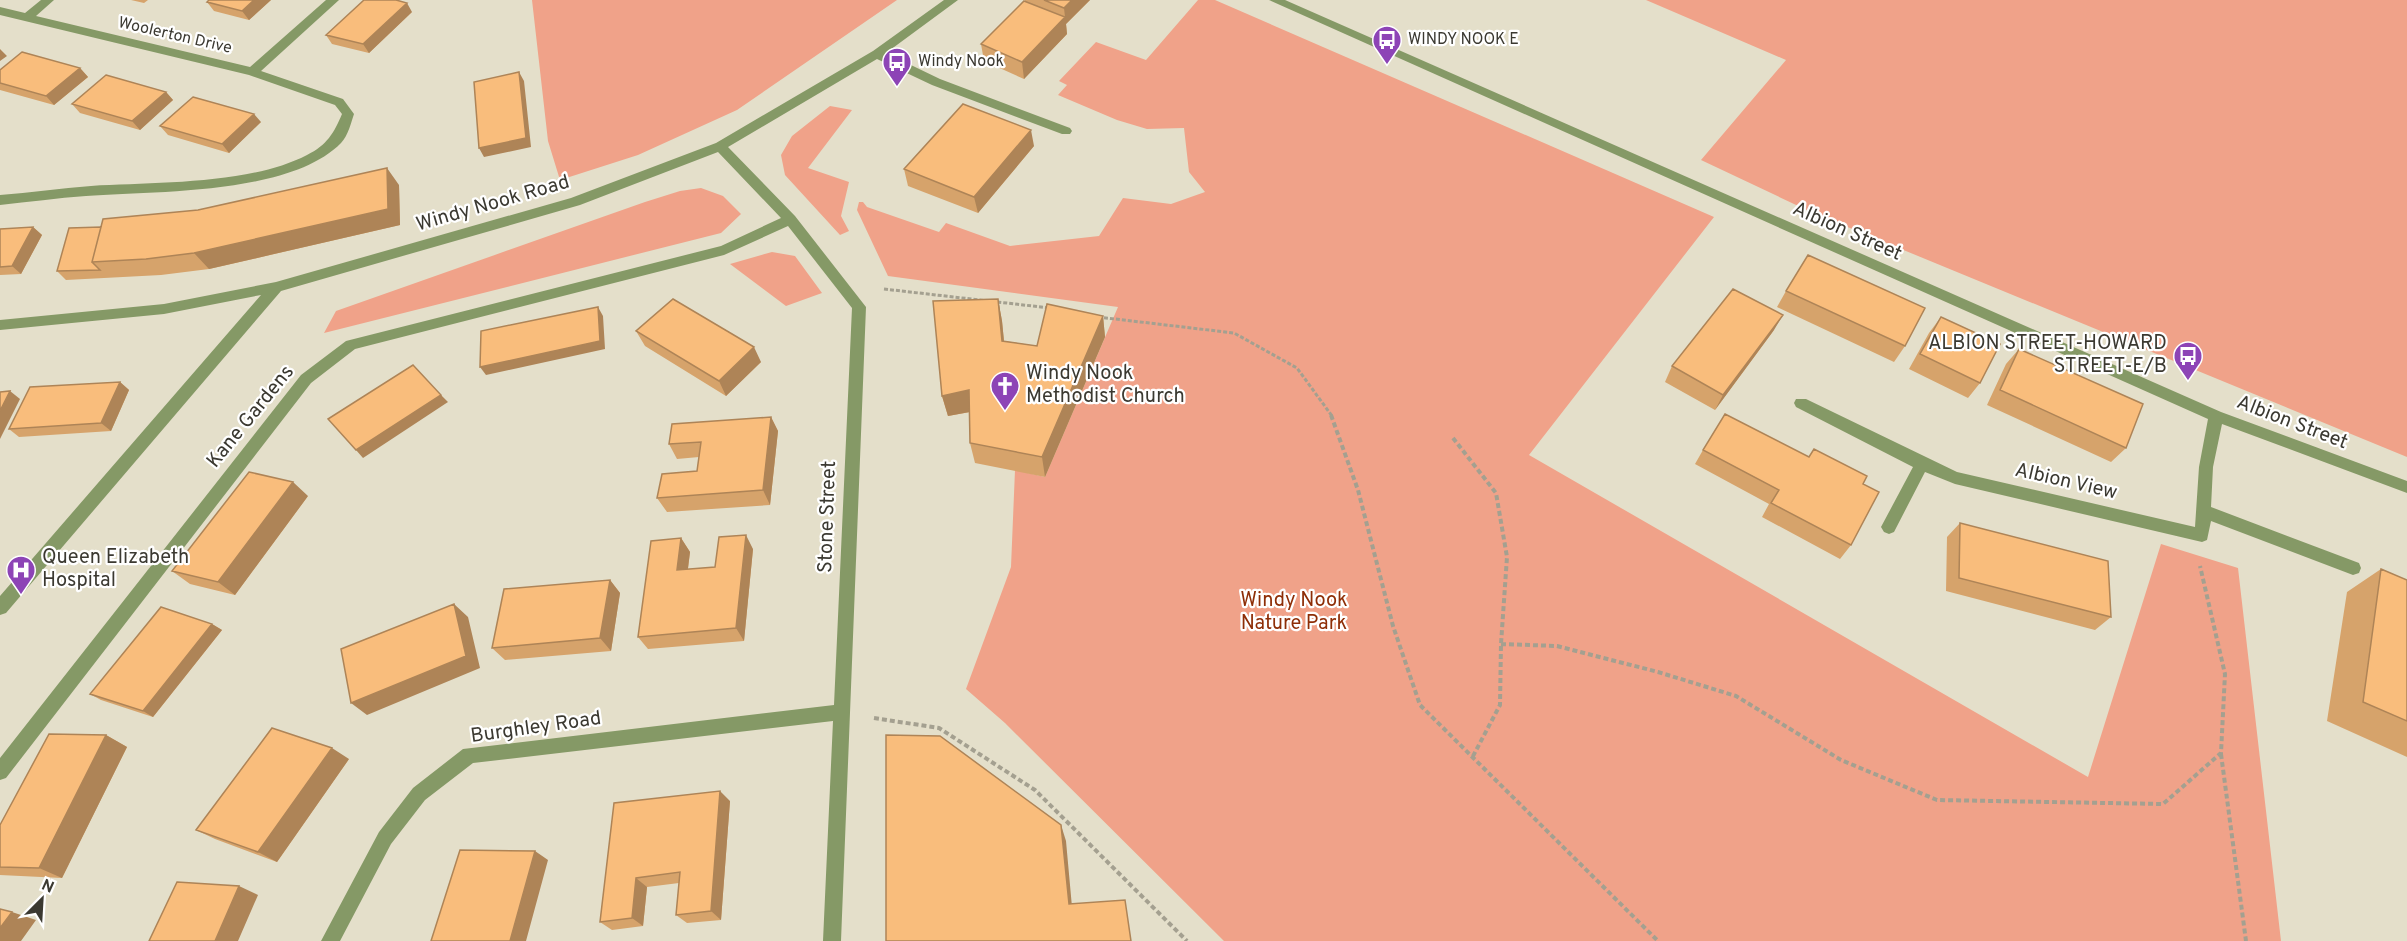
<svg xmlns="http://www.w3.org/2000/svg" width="2407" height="941" font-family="Overpass,sans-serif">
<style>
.green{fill:#f0a289}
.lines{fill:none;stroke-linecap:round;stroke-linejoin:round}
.path-far1{stroke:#a4a090;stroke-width:3;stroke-dasharray:4 2;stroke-linecap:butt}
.path{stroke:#a4a090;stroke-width:4;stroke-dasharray:5 3;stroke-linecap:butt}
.minor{fill:#859966;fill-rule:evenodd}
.wall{fill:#d6a36b}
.shaded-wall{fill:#ae8457}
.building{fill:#f9bd7c;stroke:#ae8457;stroke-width:1.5}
.labels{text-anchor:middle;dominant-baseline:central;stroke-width:4.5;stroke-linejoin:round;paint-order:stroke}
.far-street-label{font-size:16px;fill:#3b3931;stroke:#fff}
.far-poi-label{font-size:16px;fill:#3b3931;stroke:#fff;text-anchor:start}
.street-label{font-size:20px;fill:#3b3931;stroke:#fff}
.poi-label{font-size:20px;fill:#3b3931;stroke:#fff;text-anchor:start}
.park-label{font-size:20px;fill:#8e2e07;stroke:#fff}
</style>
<rect width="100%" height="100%" fill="#e4dfca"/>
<!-- green -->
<path class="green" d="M532,0h365l-160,110 -99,45 -78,25 -12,-39z
M1198,0h17l499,217 -185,238 559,322 73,-233 77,24 43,373h-1057l-219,-218 -39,-34 45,-122 4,-97 30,7 73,-170 -230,-31 -31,-66 2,-8h4l4,5 72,25 7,-9 64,23 89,-10 24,-38 48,6 34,-12 -16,-20 -5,-44 -37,1 -30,-9 -59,-25 9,-10 -8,-4 37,-39 50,18z
M1646,0h761v457l-596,-245 -110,-52 85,-100z
M830,106l22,4 -44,58 41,14 -8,34 8,15 -9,4 -55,-60 -4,-20 11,-19z
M701,188l22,8 18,18 -20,19 -397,100 12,-22 309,-109 35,-11z
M772,252l23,4 27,37 -36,13 -56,-42z"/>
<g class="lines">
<!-- path-far1 -->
<path class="path-far1" d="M884,289l166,19
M1098,317l136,16 63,35 35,48"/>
<!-- path -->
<path class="path" d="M1331,415l27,75 35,136 27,79 238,236
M1453,438l43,55 11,64 -6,87 -1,61 -28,53
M1501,644l56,2 101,26 78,24 105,64 96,40 226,4 58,-51 4,-79 -25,-108
M874,718l65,10 96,62 152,151
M2221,754l25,187"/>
<!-- minor -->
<path class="minor" d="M41,0h13l-18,16 214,51 76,-67h13l-78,71 82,28 11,15c-3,9 -6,22 -13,29 -51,52 -186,48 -255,53 -29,2 -57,6 -86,9v-10c30,-2 61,-7 91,-9 65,-4 158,-1 216,-31 20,-10 27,-22 35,-41l-7,-9 -86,-30 -249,-60v-8l25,6z
M944,0h14l-72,53 54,26 130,49 2,3 -2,3h-8l-130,-49 -55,-26 -149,88 67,69 71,91 -25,634h-18l10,-220 -360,42 -48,37 -34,44 -51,97h-19l58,-109 34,-44 50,-39 371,-44 18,-397 -64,-82 -64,29 -369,94 -44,34 -305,395 -6,2v-22l301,-383 45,-34 375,-95 60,-28 -63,-66 -138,53 -299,86 -275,322 -6,2v-19l261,-301 -97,19 -164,16v-10l164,-16 112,-22 295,-84 145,-55 157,-92z
M1269,0h16l936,412 186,69v12l-185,-69 -9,43 -2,40 148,56 2,5 -2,5 -6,2 -142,-54 -4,19 -5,2 -247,-58 -30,-12 -31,60 -5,2 -5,-2 -3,-5 32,-60 -117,-60 -2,-4 2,-4h10l151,73 238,55 4,-60 9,-48z"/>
</g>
<!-- wall -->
<path class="wall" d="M131,0h17l-4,3z
M271,0l-22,20 -35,-9 -7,-9z
M1025,0h65l-24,24 1,10 -43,45 -40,-18 -3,-17 44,-43z
M412,12l-43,41 -37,-9 -6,-9z
M80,68l8,9 -34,28 -54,-15v-20z
M166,92l7,8 -33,30 -60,-17 -8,-9z
M261,122l-32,31 -61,-18 -8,-9z
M1034,146l-56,67 -70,-27 -4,-17z
M399,185l1,40 -191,44 -48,6 -95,5 -9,-9 44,-44 97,-17z
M33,227l9,8 -21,39 -21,1v-46z
M1786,291l119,55 -11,16 -117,-55z
M998,299l4,22 2,20 33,5 66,-30 2,21 -60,140 -70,-14 -5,-20v-31l-22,4 -6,-20z
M1941,317l39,66 -12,15 -59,-29 20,-36z
M1774,330l-59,80 -50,-28 7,-16z
M636,331l125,31 -35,34 -81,-50z
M2019,349l107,99 -15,14 -124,-57 19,-41z
M120,382l9,8 -18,41 -92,6 -10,-8z
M771,417l7,14 -8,74 -103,7 -10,-14 40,-27 2,-14 -22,2 -8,-15z
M1814,449l49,35 -12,61 -11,14 -78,-42 7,-13 -74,-40 8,-14 106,7z
M308,496l-73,99 -45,-11 -18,-13z
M1960,523l151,94 -16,13 -149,-39 1,-54z
M681,538l9,14 -2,17 27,-2 38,-18 -9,92 -96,8 -10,-12z
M2381,569l26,11v177l-80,-36 20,-129z
M610,580l10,13 -9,58 -106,9 -13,-12z
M212,624l10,6 -69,87 -52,-17 -11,-6z
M106,735l21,12 -65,131 -62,-3v-50z
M349,759l-72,103 -62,-23 -19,-9z
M730,801l-9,119 -34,3 -11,-8 3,-32 -32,4 -4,39 -31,4 -12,-8 14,-119z"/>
<!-- shaded-wall -->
<path class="shaded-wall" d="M254,0h17l-22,20 -7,-9z
M1072,0h18l-24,24 1,10 -43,45 -2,-17 43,-45 -1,-9z
M407,3l5,9 -43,41 -6,-9z
M0,49l7,7 -7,5z
M80,68l8,9 -34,28 -8,-9z
M519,72l5,9 7,66 -47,10 -5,-9z
M166,92l7,8 -33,30 -8,-9z
M254,114l7,8 -32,31 -7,-9z
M1031,130l3,16 -56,67 -4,-16z
M387,168l12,17 1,40 -191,44 -15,-16z
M33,227l9,8 -21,39 -9,-8z
M998,299l4,22 4,41 -4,-21z
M598,307l5,9 2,33 -119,26 -6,-8z
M1783,315l-9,15 -59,80 8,-15z
M1103,316l2,21 -60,140 -3,-20z
M754,347l7,15 -35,34 -7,-15z
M120,382l9,8 -18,41 -10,-8z
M969,390l6,21 -27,5 -6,-20z
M10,391l10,8 -20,40v-28z
M441,395l7,7 -85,56 -7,-8z
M771,417l7,14 -8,74 -7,-15z
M293,482l15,14 -73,99 -17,-13z
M746,535l7,14 -9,92 -8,-13z
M681,538l9,14 -4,31 -9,-13z
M610,580l10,13 -9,58 -11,-13z
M454,604l14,13 12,51 -113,47 -16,-12z
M212,624l10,6 -69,87 -10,-6z
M106,735l21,12 -65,131 -23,-10z
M332,748l17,11 -72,103 -19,-10z
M720,791l10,10 -9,119 -10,-9z
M1061,825l5,16 7,77 -4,-14z
M535,851l13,9 -22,81h-16z
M636,878l11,9 -4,39 -11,-8z
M239,886l19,9 -20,46h-23z
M12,912l24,8 -15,21h-21v-13z"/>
<!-- building -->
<path class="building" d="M209,0h45l-12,11 -35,-9z
M364,0h32l11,3 -44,41 -37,-9z
M1044,0h28l-8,8z
M1024,1l41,16 -43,45 -41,-18z
M22,52l58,16 -34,28 -46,-13v-13z
M519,72l7,66 -47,10 -5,-66z
M106,75l60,17 -34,29 -60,-17z
M193,97l61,17 -32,30 -62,-18z
M963,104l68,26 -57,67 -70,-28z
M387,168l1,41 -194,44 -48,6 -54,3 11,-43 95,-9z
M33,227l-21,39 -12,1v-38z
M101,227l-9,35 8,8 -43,1 12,-43z
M1808,255l117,53 -20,38 -119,-55z
M1733,289l50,26 -60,80 -51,-29z
M673,299l81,48 -35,34 -83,-50z
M998,299l4,42 35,5 10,-42 56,12 -61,141 -72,-14 -1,-53 -27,6 -9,-95z
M598,307l2,34 -120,26 1,-36z
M1941,317l59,27 -20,39 -60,-29z
M2019,349l124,55 -17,44 -126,-58z
M413,365l28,30 -85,55 -28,-31z
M120,382l-19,41 -92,6 21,-42z
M10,391l-10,20v-19z
M1725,414l84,43 5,-8 53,27 -4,8 16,8 -28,53 -80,-42 8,-13 -76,-40z
M771,417l-8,73 -106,8 5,-24 35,-3 4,-29 -32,2 3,-20z
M249,472l44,10 -75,100 -46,-11z
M1960,523l148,38 3,56 -152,-39z
M746,535l-10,93 -98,9 13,-96 30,-3 -4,32 38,-3 4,-30z
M2381,569l26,11v141l-44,-19z
M610,580l-10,58 -108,10 12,-59z
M454,604l12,52 -115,47 -10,-54z
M161,607l51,17 -69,87 -53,-17z
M272,728l60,20 -74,104 -62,-22z
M49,734l57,1 -67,133 -39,-1v-42z
M886,735l54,1 121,89 8,79 56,-4 6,41h-245z
M720,791l-9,120 -35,4 4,-43 -44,6 -4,40 -32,4 14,-119z
M460,850l75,1 -25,90h-79z
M177,882l62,4 -24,55h-66z
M0,909l12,3 -12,16z"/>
<!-- icons -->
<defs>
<g id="bus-pin" transform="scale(1.5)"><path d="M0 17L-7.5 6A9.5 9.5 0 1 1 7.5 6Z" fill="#8d44b6" stroke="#fff"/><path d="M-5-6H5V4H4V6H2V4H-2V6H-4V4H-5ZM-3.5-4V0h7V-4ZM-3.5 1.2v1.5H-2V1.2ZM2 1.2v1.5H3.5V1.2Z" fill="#fff"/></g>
<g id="church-pin" transform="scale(1.5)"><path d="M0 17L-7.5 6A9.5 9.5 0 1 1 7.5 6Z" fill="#8d44b6" stroke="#fff"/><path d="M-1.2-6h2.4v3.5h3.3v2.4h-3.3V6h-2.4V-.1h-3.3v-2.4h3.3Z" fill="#fff"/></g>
<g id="hospital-pin" transform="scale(1.5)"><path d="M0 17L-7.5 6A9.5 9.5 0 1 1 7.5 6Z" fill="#8d44b6" stroke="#fff"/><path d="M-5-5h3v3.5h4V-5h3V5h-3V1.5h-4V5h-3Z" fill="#fff"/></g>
</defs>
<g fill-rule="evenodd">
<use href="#bus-pin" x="1387" y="40"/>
<use href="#bus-pin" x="897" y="62"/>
<use href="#bus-pin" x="2188" y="356"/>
<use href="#church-pin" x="1005" y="386"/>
<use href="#hospital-pin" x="21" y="570"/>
</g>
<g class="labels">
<!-- far-street labels -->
<g class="far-street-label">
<text transform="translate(175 36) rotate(13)">Woolerton Drive</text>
</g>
<!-- far-poi labels -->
<g class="far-poi-label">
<text x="1408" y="40">WINDY NOOK E</text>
<text x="918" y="62">Windy Nook</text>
</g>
<!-- street labels -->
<g class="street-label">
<text transform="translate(493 204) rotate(-16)">Windy Nook Road</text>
<text transform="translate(1847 232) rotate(24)">Albion Street</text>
<text transform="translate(251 417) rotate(-51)">Kane Gardens</text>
<text transform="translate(2292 423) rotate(21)">Albion Street</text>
<text transform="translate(2066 482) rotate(13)">Albion View</text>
<text transform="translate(828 517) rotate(-88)">Stone Street</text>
<text transform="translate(536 728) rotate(-8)">Burghley Road</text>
</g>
<!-- poi labels -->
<g class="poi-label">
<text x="2167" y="344" text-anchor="end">ALBION STREET-HOWARD<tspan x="2167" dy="23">STREET-E/B</tspan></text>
<text x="1026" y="374">Windy Nook<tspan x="1026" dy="23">Methodist Church</tspan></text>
<text x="42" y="558">Queen Elizabeth<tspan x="42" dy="23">Hospital</tspan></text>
</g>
<!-- park labels -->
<g class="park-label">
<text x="1294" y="601">Windy Nook<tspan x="1294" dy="23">Nature Park</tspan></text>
</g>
</g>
<!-- north arrow -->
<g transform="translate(42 899) rotate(24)" stroke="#ffffff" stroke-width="4.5" paint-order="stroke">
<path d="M0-4.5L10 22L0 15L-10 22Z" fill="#3b3931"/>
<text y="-9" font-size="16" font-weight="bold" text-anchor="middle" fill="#3b3931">N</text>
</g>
</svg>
